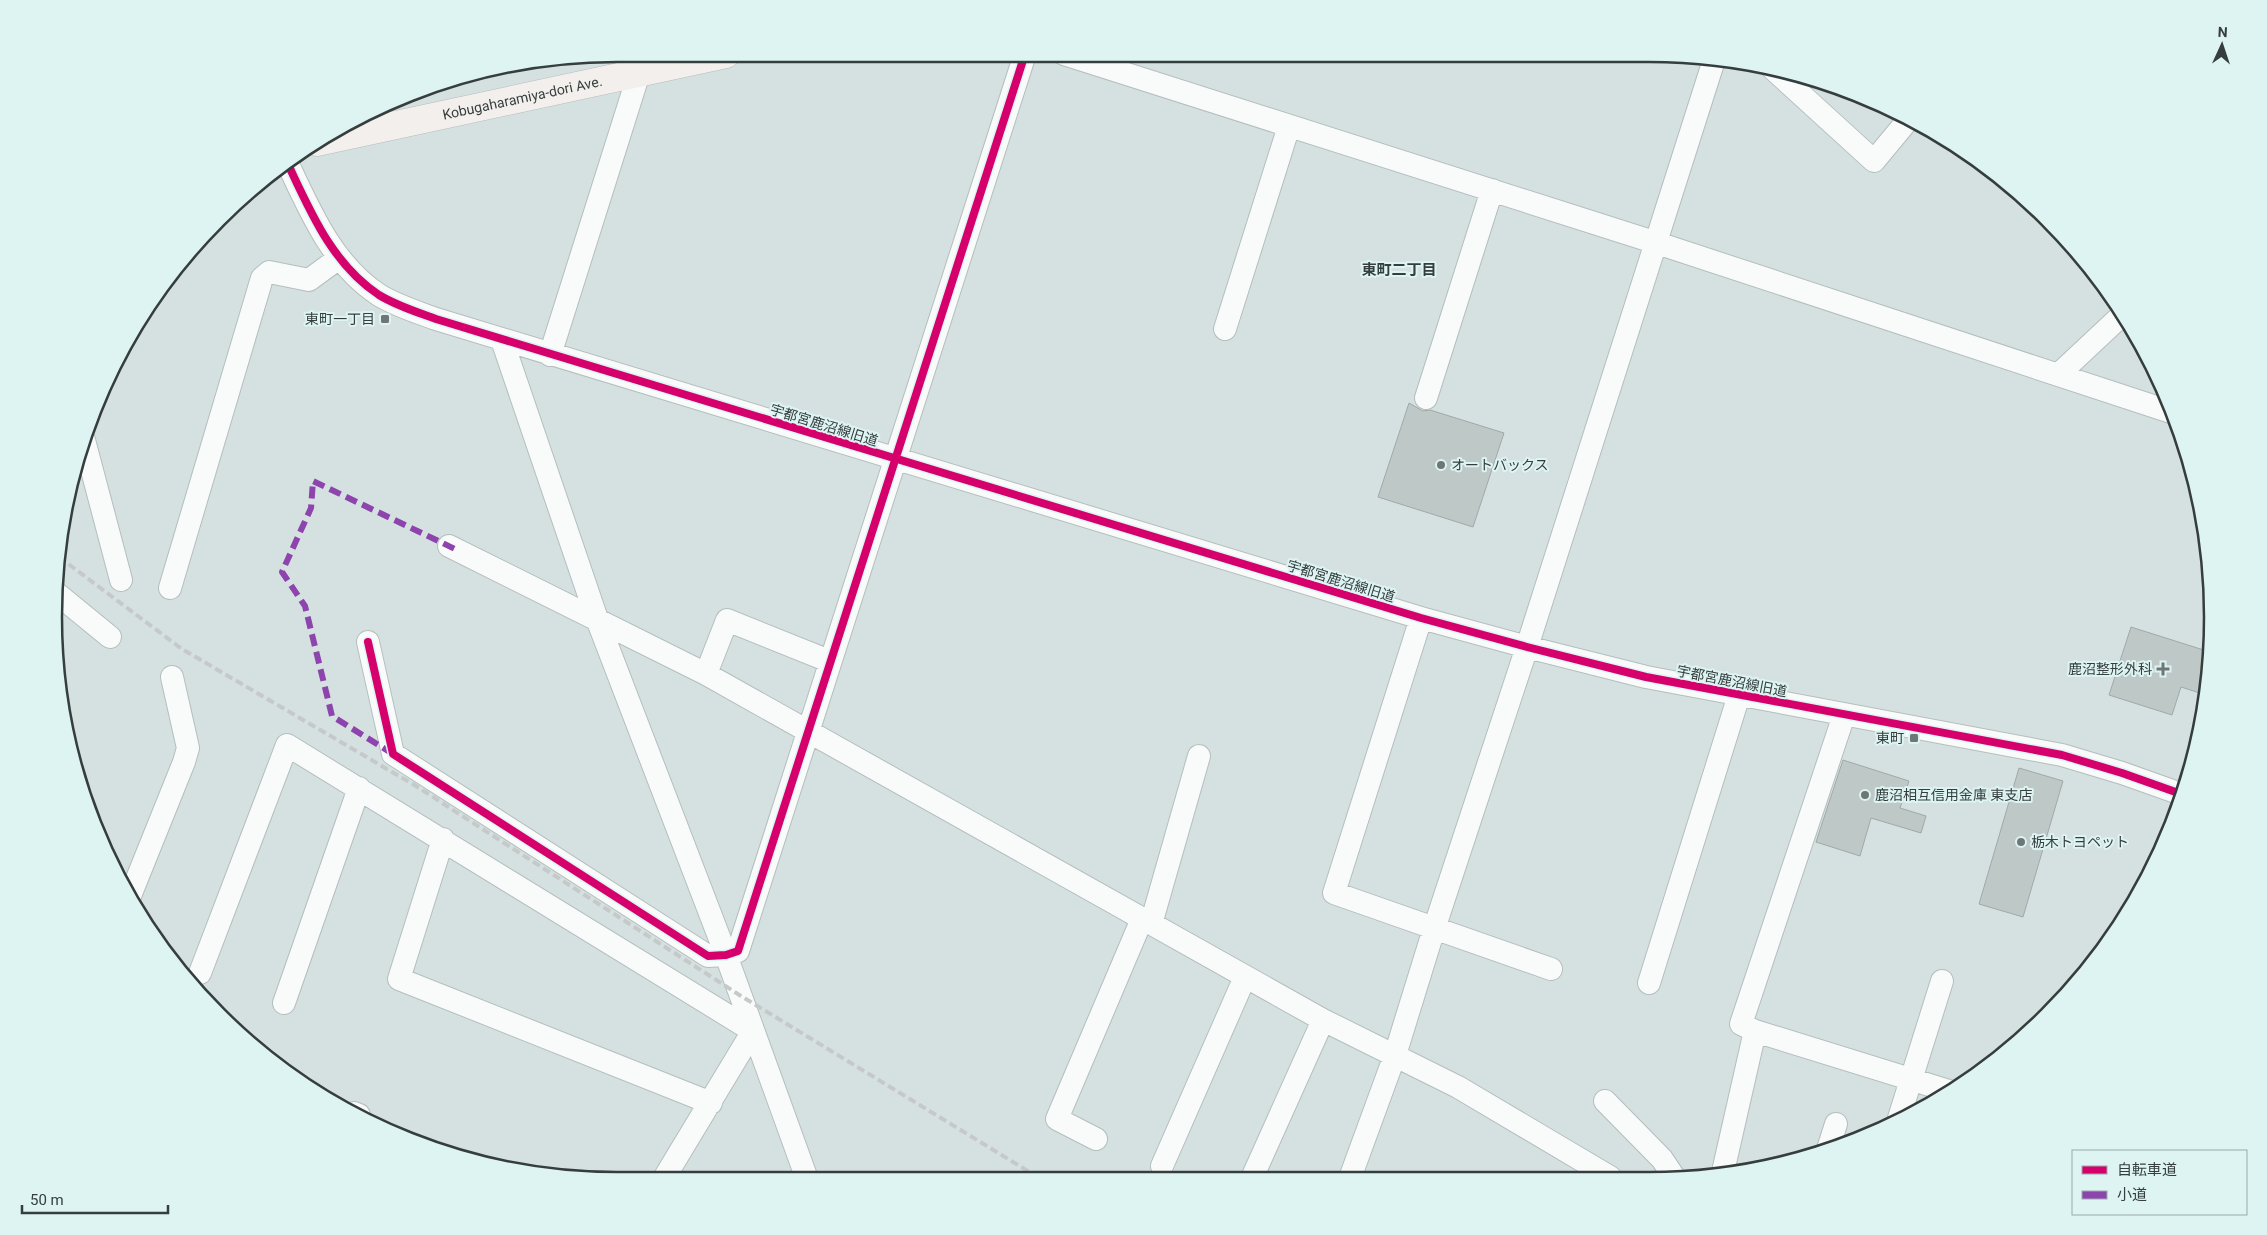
<svg xmlns="http://www.w3.org/2000/svg" width="2267" height="1235" font-family="Roboto,'Noto Sans JP',sans-serif">
<style>
.building{fill:#bec8c7;stroke:#a0a9a8}
.lines{fill:none;stroke-linecap:round;stroke-linejoin:round}
.minor-casing{stroke:#b4bebd;stroke-width:24}
.major-casing{stroke:#b5bcbb;stroke-width:29}
.minor{stroke:#f9fafa;stroke-width:22}
.major{stroke:#f2efec;stroke-width:28}
.rail{stroke:#c6c9c9;stroke-width:4;stroke-dasharray:8 4;stroke-linecap:butt}
.quiet{stroke:#8e44ad;stroke-width:6;stroke-dasharray:12 6;stroke-linecap:butt}
.cycleway-casing{stroke:#ddf4f3;stroke-width:11}
.cycleway{stroke:#d6006c;stroke-width:8}
.poi-dot{fill:#6d7776;stroke:#ddf4f3;stroke-width:2}
.labels{text-anchor:middle;dominant-baseline:central;stroke-width:4;stroke-linejoin:round;paint-order:stroke}
.street-label{font-size:14px;fill:#353e3d;stroke:#ddf4f3}
.poi-label{font-size:14px;fill:#353e3d;stroke:#ddf4f3;text-anchor:end}
.neighbourhood-label{font-size:15px;font-weight:bold;fill:#353e3d;stroke:#ddf4f3}
.rim{fill:none;stroke:#353e3d;stroke-width:2.5}
</style>
<rect width="100%" height="100%" fill="#d5e1e0"/>
<!-- building -->
<path class="building" d="M1409,403l14,8 7,-1 74,23 -31,94 -95,-30z
M2131,627l79,25 -1,35 -3,8 -25,-8 -9,28 -63,-20z
M1843,760l66,21 -9,27 26,8 -5,17 -50,-15 -11,38 -44,-14z
M2019,768l44,13 -40,136 -44,-13z"/>
<g class="lines">
<!-- minor casing -->
<g class="minor-casing">
<path id="minor" d="M1064,54l593,189 514,169
M1773,69l101,92 34,-41
M287,162c23,49 45,102 92,133 18,11 38,17 57,24l985,299 106,29 119,30 416,78 60,18 62,22
M1225,329l64,-203
M502,340l95,279 129,336 81,224
M550,355l95,-301
M2059,374l63,-59
M1426,398l66,-208
M84,440l37,140
M449,546l257,128 617,346 135,67 152,90
M170,588l92,-310 7,-6 40,8 30,-22
M55,592l55,45
M1421,618l-87,275 217,76
M368,642l25,112 315,202 18,-1 12,-4 287,-897
M706,674l21,-54 102,41
M1844,715l-103,309 14,7 197,61
M443,839l-44,140 312,124
M130,896l54,-134 4,-14 -16,-71
M1151,924l48,-168
M200,973l87,-228 466,286 -90,149
M1649,983l90,-288
M284,1003l75,-215
M1605,1101l57,58 12,18
M354,1113l5,2
M1899,1118l43,-137
M1096,1139l-39,-20 85,-200
M1827,1152l9,-28
M1162,1166l83,-189
M1722,1176l33,-145
M1252,1178l71,-158
M1350,1178l45,-123 39,-126 93,-282 187,-587"/>
</g>
<!-- major casing -->
<g class="major-casing">
<g id="major">
<path id="s1" d="M317,142l409,-88"/>
</g>
</g>
<!-- minor -->
<use href="#minor" class="minor"/>
<!-- major -->
<use href="#major" class="major"/>
<!-- rail -->
<path class="rail" d="M59,557l123,92 234,137 325,210 300,183"/>
<!-- quiet -->
<path class="quiet" d="M393,754l-61,-38 -27,-110 -23,-34 29,-64 2,-27 142,68"/>
<!-- cycleway casing -->
<g class="cycleway-casing">
<path id="cycleway" d="M287,162c23,49 45,102 92,133 18,11 38,17 57,24l985,299 106,29 119,30 416,78 60,18 62,22
M368,642l25,112 315,202 18,-1 12,-4 287,-897"/>
</g>
<!-- cycleway -->
<use href="#cycleway" class="cycleway"/>
</g>
<!-- markers -->
<g class="poi-dot">
<rect x="380" y="314" width="10" height="10" rx="2.5"/>
<circle cx="1441" cy="465" r="5"/>
<path d="M2160.5 661.5h5v5h5v5h-5v5h-5v-5h-5v-5h5z"/>
<rect x="1909" y="733" width="10" height="10" rx="2.5"/>
<circle cx="1865" cy="795" r="5"/>
<circle cx="2021" cy="842" r="5"/>
</g>
<g class="labels">
<!-- street labels -->
<g class="street-label">
<text stroke="none"><textPath href="#s1" startOffset="210">Kobugaharamiya-dori Ave.</textPath></text>
<text transform="translate(824 425) rotate(17)">宇都宮鹿沼線旧道</text>
<text transform="translate(1341 581) rotate(17)">宇都宮鹿沼線旧道</text>
<text transform="translate(1732 681) rotate(11)">宇都宮鹿沼線旧道</text>
</g>
<!-- poi labels -->
<g class="poi-label">
<text x="375" y="319">東町一丁目</text>
<text x="1451" y="465" text-anchor="start">オートバックス</text>
<text x="2152" y="669">鹿沼整形外科</text>
<text x="1904" y="738">東町</text>
<text x="1875" y="795" text-anchor="start">鹿沼相互信用金庫 東支店</text>
<text x="2031" y="842" text-anchor="start">栃木トヨペット</text>
</g>
<!-- neighbourhood labels -->
<g class="neighbourhood-label">
<text x="1399" y="270">東町二丁目</text>
</g>
</g>
<!-- crop -->
<path d="M0 0H2267V1235H0ZM617 62H1649A555 555 0 0 1 2204 617V617A555 555 0 0 1 1649 1172H617A555 555 0 0 1 62 617V617A555 555 0 0 1 617 62Z" fill="#ddf4f3" fill-rule="evenodd"/>
<path class="rim" d="M617 62H1649A555 555 0 0 1 2204 617V617A555 555 0 0 1 1649 1172H617A555 555 0 0 1 62 617V617A555 555 0 0 1 617 62Z"/>
<!-- legend -->
<rect x="2072" y="1150" width="175" height="65" fill="#ddf4f3" stroke="#9aabaa"/>
<rect x="2082" y="1166" width="25" height="8" fill="#d6006c" stroke="#9aabaa"/>
<text x="2117" y="1175" font-size="15" fill="#353e3d">自転車道</text>
<rect x="2082" y="1191" width="25" height="8" fill="#8e44ad" stroke="#9aabaa"/>
<text x="2117" y="1200" font-size="15" fill="#353e3d">小道</text>
<!-- north arrow -->
<g transform="translate(2222 45) rotate(3)" stroke="#ddf4f3" stroke-width="4" paint-order="stroke">
<path d="M0-4L9 19L0 12L-9 19Z" fill="#353e3d"/>
<text y="-8" font-size="14" font-weight="bold" text-anchor="middle" fill="#353e3d">N</text>
</g>
<!-- scale -->
<path d="M22 1205v8h146v-8" fill="none" stroke="#353e3d" stroke-width="2.5"/>
<text x="30" y="1205" font-size="15" fill="#353e3d" stroke="#ddf4f3" stroke-width="4" paint-order="stroke">50 m</text>
</svg>
